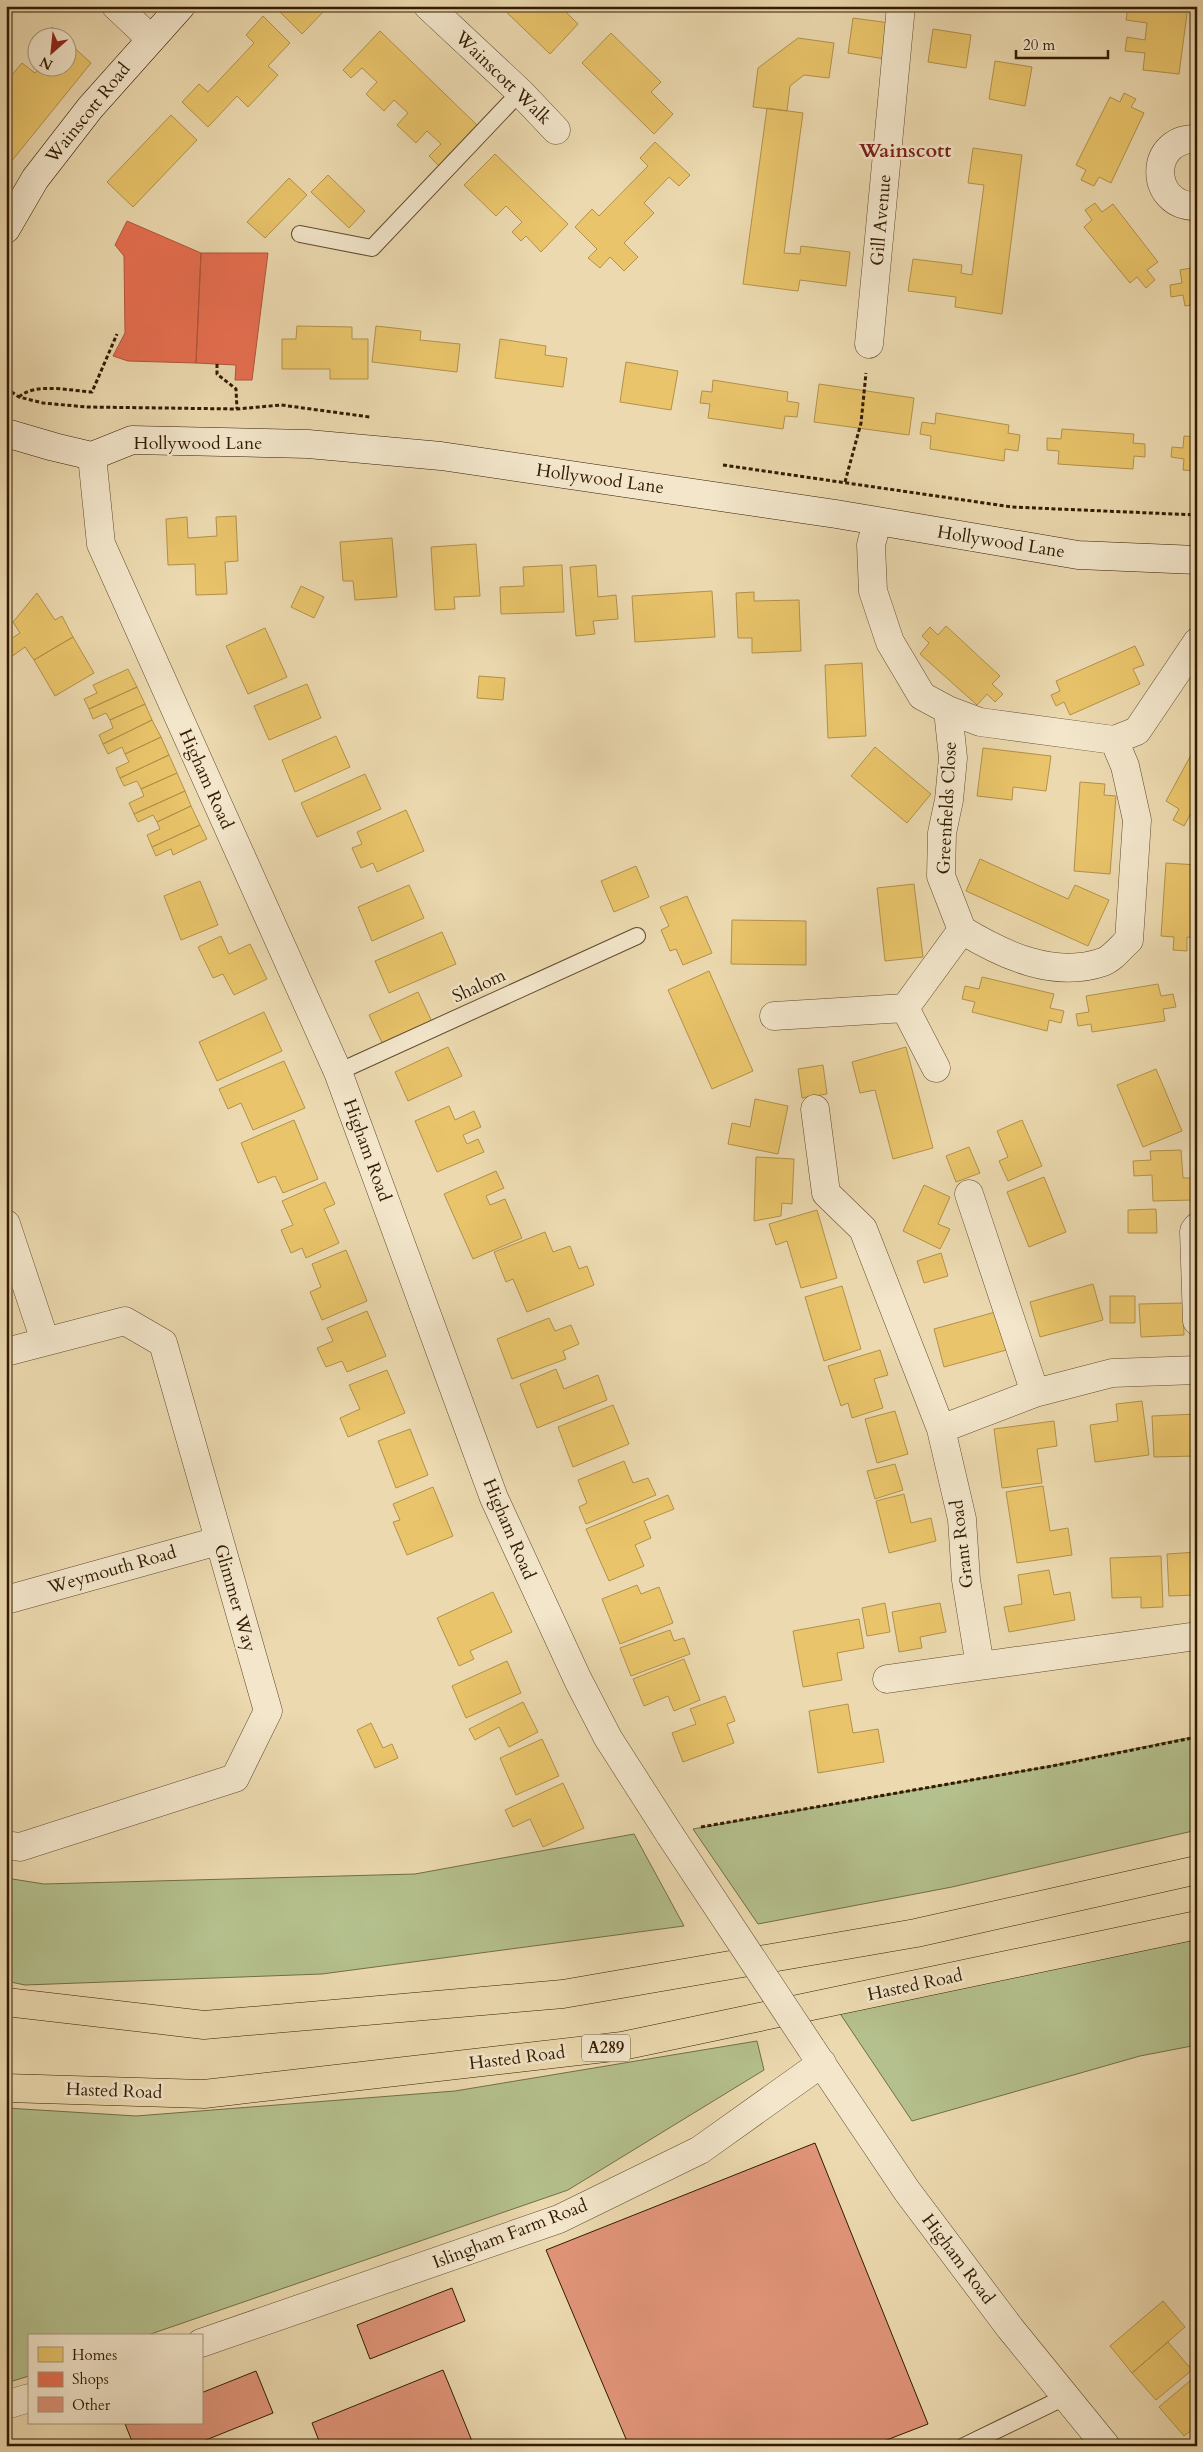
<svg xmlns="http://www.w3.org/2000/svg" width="1203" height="2452" font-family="Cardo,serif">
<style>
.green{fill:#b4c08d;stroke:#726e46}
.homes{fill:#e9c46a;stroke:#b2914a}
.shops{fill:#e76f51;stroke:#b05639}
.building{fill:#e09478;stroke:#311b00}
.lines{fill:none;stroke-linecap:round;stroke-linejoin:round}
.lane-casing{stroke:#604a2c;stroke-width:18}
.street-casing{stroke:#604a2c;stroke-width:29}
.secondary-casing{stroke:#311b00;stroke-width:29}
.primary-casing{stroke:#311b00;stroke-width:29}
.path{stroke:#311b00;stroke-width:3;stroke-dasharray:4 2.5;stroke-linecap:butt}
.lane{stroke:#f3e6cb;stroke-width:16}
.street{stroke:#f3e6cb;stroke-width:28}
.secondary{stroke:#f3e6cb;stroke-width:28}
.primary{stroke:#ecd9af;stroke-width:28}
.street-bridge-casing{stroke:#604a2c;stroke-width:29;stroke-linecap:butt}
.street-bridge{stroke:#f3e6cb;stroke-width:28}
.labels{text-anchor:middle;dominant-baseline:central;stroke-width:5;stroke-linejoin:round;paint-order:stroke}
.shield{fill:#f3e6cb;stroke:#6b583d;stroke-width:1}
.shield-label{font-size:16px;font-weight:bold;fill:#311b00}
.street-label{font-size:18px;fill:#311b00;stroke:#f3e6cb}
.quarter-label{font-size:20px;font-weight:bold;fill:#7a1f14;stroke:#f3e6cb}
</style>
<rect width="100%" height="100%" fill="#ecd9af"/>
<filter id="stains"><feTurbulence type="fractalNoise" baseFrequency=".004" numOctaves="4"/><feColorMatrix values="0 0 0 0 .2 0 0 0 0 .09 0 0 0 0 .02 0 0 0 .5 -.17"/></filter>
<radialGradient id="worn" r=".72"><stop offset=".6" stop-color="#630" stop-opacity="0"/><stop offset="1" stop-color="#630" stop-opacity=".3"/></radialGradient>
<!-- green -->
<path class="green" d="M1197,1736v94l-245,57 -194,37 -65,-95 353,-62z
M634,1834l50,92 -362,48 -297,11 -19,-4v-103l38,6 371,-10z
M1197,1939v106l-57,11 -228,65 -73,-109z
M757,2041l7,29 -196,120 -423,146h-116v40l-23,7v-275l130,8 319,-25z"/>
<!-- homes -->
<path class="homes" d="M274,6h47l-1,2 4,3 -22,23z
M500,6h60l18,18 -28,30z
M1128,6h60l-9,68 -36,-4 2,-17 -20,-2 2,-14 18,3 2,-17 -21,-3z
M263,16l27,27 -22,23 10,9 -30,32 -11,-11 -29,31 -26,-25 17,-18 9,8 46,-49 -8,-8z
M853,18l37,5 -5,36 -37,-6z
M52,27l11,11h-19z
M933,29l38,6 -5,33 -38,-6z
M380,31l99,96 -39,40 -11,-11 12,-12 -14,-13 -11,12 -19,-18 11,-12 -14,-13 -10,11 -18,-17 11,-12 -15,-14 -11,10 -8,-8z
M611,33l50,49 -10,10 22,22 -19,20 -72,-71z
M798,38l36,5 -5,35 -25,-3 -14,11 -3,25 -34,-4 5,-39z
M68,42l23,21 -85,105v-86l16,-19 13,10 5,-5h28z
M995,61l37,6 -7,39 -36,-7z
M1124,93l12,6 -5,8 13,6 -33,70 -12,-6 -5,9 -13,-6 5,-10 -10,-5 34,-68 10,5z
M767,108l36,5 -19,140 16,1 1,-8 49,6 -4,34 -46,-6 -2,11 -55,-7z
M171,115l26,25 -64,67 -26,-25z
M655,142l35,33 -11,11 -10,-9 -25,26 10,10 -30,30 14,14 -14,14 -14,-14 -10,11 -12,-10 9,-9 -22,-22 17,-18 7,7 49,-50 -8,-8z
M973,148l49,7 -20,159 -47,-7 1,-10 -48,-6 5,-32 49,6 -1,8 11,2 12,-90 -16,-2z
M495,154l73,70 -27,28 -15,-16 -5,5 -9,-9 10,-10 -16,-16 -10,10 -32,-31z
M328,175l37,36 -16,17 -38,-36z
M289,178l18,17 -42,43 -18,-16z
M1095,203l7,9 11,-8 45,58 -11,8 8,10 -9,8 -9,-11 -7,6 -46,-56 8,-7 -7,-10z
M1197,267v37l-12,2 -2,-11 -12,2 -1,-12 12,-2 -2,-13z
M297,326l55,1v12h16v40h-38v-10h-48v-30h14z
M376,326l45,5 -1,9 40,4 -3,28 -85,-10z
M500,339l46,7 -1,9 22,3 -4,29 -68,-9z
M626,362l52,9 -7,39 -51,-8z
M713,380l75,12 -1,9 12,2 -2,14 -12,-1 -2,13 -75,-11 2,-14 -10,-1 2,-12 10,1z
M819,384l95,14 -5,37 -95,-13z
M936,413l73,12 -1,8 12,2 -2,16 -13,-2 -1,12 -74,-12 1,-13 -11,-2 2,-12 13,2z
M1062,429l72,5 -1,9 12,1v13l-11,-1 -1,13 -75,-5 1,-13 -12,-1v-12l14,1z
M1184,436l13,1v34l-14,-1 1,-11 -13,-2 1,-10 11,1z
M236,516l2,45 -13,1 2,32 -31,1 -1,-31 -27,1 -2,-46 21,-2 1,21 29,-2 -1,-19z
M392,538l5,59 -42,3 -2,-19h-10l-3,-39z
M476,544l4,52 -26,1 1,12 -20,1 -4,-63z
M562,565l2,47 -63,2 -1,-27 24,-1 -1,-19z
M596,565l2,32 18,-2 2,24 -25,2 2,13 -19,2 -6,-69z
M301,586l23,11 -10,21 -23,-11z
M712,591l3,46 -80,5 -3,-46z
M754,592v9l45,-1 2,51 -49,2v-15h-14l-2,-45z
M37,593l18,27 7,-4 11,21 -39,23 -9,-13 -14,10 -5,-8v-7l14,-9 -7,-11z
M946,626l54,50 -8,8 11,10 -8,8 -8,-8 -10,11 -57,-51 9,-11 -7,-7 8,-9 8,8z
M265,628l22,49 -39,17 -22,-48z
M73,637l21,36 -39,23 -21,-36z
M1135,646l9,19 -11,4 7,15 -70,31 -6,-13 -8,4 -5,-11 9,-4 -4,-10z
M862,663l4,73 -38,2 -3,-73z
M128,669l9,18 -48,22 -5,-10 13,-6 -4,-8z
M479,676l26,2 -2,22 -26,-2z
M307,684l14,34 -52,22 -15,-34z
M137,687l8,17 -35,16 -4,-7 -13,6 -4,-10z
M145,704l7,16 -49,24 -4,-9 14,-7 -3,-8z
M152,720l9,17 -36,17 -3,-7 -14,7 -5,-10z
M336,736l14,31 -55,25 -13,-32z
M161,737l8,18 -49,23 -4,-10 13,-6 -4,-8z
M1197,744v74l-7,-3 -6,11 -11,-6 6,-11 -13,-8z
M875,747l56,47 -24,29 -56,-47z
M983,748l68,8 -5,35 -33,-4 -1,13 -35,-4z
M169,755l8,18 -36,16 -4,-8 -13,5 -4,-8z
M177,773l8,18 -51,23 -5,-11 15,-7 -3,-7z
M365,774l16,35 -64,28 -16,-34z
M1080,782l25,2 -1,11 12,1 -6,78 -36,-3z
M185,791l6,15 -34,16 -4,-7 -15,7 -4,-8z
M191,806l9,19 -48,22 -5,-12 13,-6 -3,-7z
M406,810l18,41 -47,21 -4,-9 -12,5 -9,-20 10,-4 -5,-12z
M200,825l7,14 -34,16 -2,-6 -15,7 -4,-9z
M980,859l88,40 7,-14 34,15 -21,46 -122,-55z
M1166,863l31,2v73l-10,-1v14l-14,-1 1,-13 -13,-1z
M636,866l13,31 -35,15 -13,-31z
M200,881l18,44 -37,15 -17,-44z
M914,884l9,73 -38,4 -8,-73z
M409,885l15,33 -52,23 -14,-34z
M687,896l25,57 -29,12 -7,-16 -6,2 -9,-21 8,-4 -9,-19z
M732,920l74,1v44l-75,-1z
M442,932l14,32 -67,29 -14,-32z
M221,936l8,18 21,-10 17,35 -33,16 -11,-21 -10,4 -15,-31z
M709,971l44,100 -41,18 -44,-99z
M982,977l72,17 -4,14 14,3 -3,12 -12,-3 -2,11 -75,-19 3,-10 -13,-3 3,-13 14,3z
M1158,984l3,12 12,-2 3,13 -13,2 2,12 -73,11 -1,-8 -13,2 -2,-12 13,-2 -3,-16z
M418,992l16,34 -49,23 -16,-34z
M264,1012l18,39 -65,30 -18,-39z
M448,1047l14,29 -54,25 -13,-29z
M906,1047l27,101 -40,11 -18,-69 -15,3 -8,-31z
M284,1061l21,47 -52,22 -12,-27 -13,6 -9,-20z
M823,1065l4,29 -25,4 -4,-29z
M1156,1069l26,62 -39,16 -26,-62z
M755,1099l33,7 -10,48 -50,-10 4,-21 18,4z
M449,1106l6,14 19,-9 7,16 -18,8 4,9 11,-5 6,13 -47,20 -22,-51z
M294,1120l24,59 -35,14 -8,-17 -17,7 -17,-40z
M1022,1120l20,46 -34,15 -9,-20 9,-4 -11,-26z
M969,1147l11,26 -24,9 -10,-26z
M1181,1150l2,28h9l1,22 -40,1 -1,-26 -18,1 -1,-15 18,-1 -1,-9z
M756,1157l38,2 -2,45 -10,-1 -1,13 -27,5z
M496,1171l8,17 -18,8 4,9 15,-6 17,39 -49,21 -29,-65z
M1044,1177l22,55 -37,15 -22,-55z
M325,1182l10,22 -11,5 15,34 -33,15 -4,-10 -11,5 -10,-23 12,-5 -11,-24z
M924,1185l26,12 -12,27 12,5 -10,20 -37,-18z
M1156,1209l1,24h-29v-23z
M817,1210l20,68 -36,10 -14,-47 -11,4 -7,-21z
M545,1232l8,20 17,-6 9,23 8,-3 7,19 -67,27 -14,-33 -7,3 -12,-30z
M346,1250l21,51 -45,19 -12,-28 11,-5 -9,-23z
M941,1253l7,23 -24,7 -7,-22z
M1093,1284l10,36 -63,17 -10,-35z
M842,1286l19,63 -37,12 -19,-64z
M1110,1296h25v27h-25z
M1183,1303l1,32 -43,2 -2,-33z
M367,1311l19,45 -39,16 -5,-11 -16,6 -9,-19 16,-7 -6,-13z
M999,1311l11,38 -66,18 -10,-38z
M549,1318l6,13 16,-6 8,19 -16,7 3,8 -54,20 -15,-40z
M880,1350l8,25 -14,4 9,29 -31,10 -4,-15 -7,3 -13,-40z
M556,1369l8,20 34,-14 9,25 -70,28 -17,-44z
M387,1370l18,43 -57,24 -8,-19 20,-9 -11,-24z
M1142,1401l7,54 -54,7 -5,-37 28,-4 -2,-17z
M613,1405l16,39 -56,23 -15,-40z
M895,1411l13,43 -31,9 -12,-44z
M1197,1414v42l-43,1 -2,-41z
M1054,1421l3,25 -20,3 5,34 -40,5 -8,-59z
M410,1429l18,46 -32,13 -18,-47z
M624,1461l9,22 15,-5 8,17 -70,29 -7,-17 8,-4 -9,-23z
M895,1464l8,26 -28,9 -8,-28z
M1043,1486l7,45 18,-3 4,27 -55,8 -11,-71z
M433,1487l20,49 -46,19 -14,-33 7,-2 -7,-16z
M904,1494l7,29 20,-5 5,23 -47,12 -13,-52z
M668,1495l6,14 -30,12 7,17 -16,7 9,21 -35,15 -23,-52z
M1197,1552v43l-28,1 -2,-42z
M1161,1556l2,51 -22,1v-11l-29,1 -2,-40z
M1049,1570l5,25 16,-3 5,28 -66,12 -5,-25 18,-3 -4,-29z
M637,1585l4,9 18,-7 14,36 -53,21 -18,-45z
M493,1592l19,40 -42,19 4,8 -15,7 -22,-48z
M885,1603l5,29 -23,4 -5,-28z
M940,1603l6,29 -26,5 2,11 -23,4 -7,-40z
M859,1619l5,29 -27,5 5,27 -39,7 -10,-56z
M670,1630l4,11 10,-3 6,16 -59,22 -11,-28z
M684,1659l16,41 -26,11 -6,-15 -24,10 -11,-27z
M507,1661l14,32 -55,25 -14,-32z
M725,1696l10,25 -8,3 7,19 -51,19 -11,-29 24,-9 -6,-15z
M523,1702l15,30 -29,15 -10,-20 -24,13 -6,-11z
M848,1704l5,29 25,-4 6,33 -66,11 -9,-62z
M371,1723l12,25 9,-4 6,14 -23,10 -18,-38z
M542,1739l17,37 -43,19 -16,-37z
M563,1783l21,45 -41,19 -13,-28 -17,8 -8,-17z
M1163,2301l22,26 -53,46 -22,-27z
M1168,2342l24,28 -36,30 -24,-27z
M1197,2375v51l-13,10 -25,-29z"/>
<!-- shops -->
<path class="shops" d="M127,221l74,32 -5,110 -68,-2 -15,-5 12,-23 -1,-77 -9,-11z
M201,253h67l-16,127h-17l1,-15 -40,-2z"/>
<!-- building -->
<path class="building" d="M815,2143l113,281 -57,22h-242l-83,-196z
M452,2288l13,33 -95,38 -13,-34z
M443,2370l31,76h-153l-9,-23z
M256,2371l17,42 -82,33h-57l-9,-22 76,-1v-30z"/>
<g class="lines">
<!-- lane casing -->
<g class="lane-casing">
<path id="lane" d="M300,234l72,14 148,-156
M338,1072l299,-136
M964,2446l101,-49"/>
</g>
<!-- street casing -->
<g class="street-casing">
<path id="street" d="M116,6l35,33
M428,6l92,86 36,38
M1197,139c-50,-2 -48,69 0,67
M869,344l32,-338
M92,456l9,88 237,528 156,426 84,182 30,58 62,97
M877,522l-6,23 2,46 17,51 32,54 26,14 5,48 -4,42 -7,33 -1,43 21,54c41,25 92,49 141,32 9,-3 19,-16 26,-22l8,-120 -12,-54 -11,-26 23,-9 60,-89
M948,710l32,12 134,18
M905,1008l31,60
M774,1016l131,-8 57,-78
M815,1109l11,84 37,36 78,200
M969,1194l66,199
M6,1224l39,117
M1197,1227l-3,4 3,90
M6,1352l119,-31 38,22 105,368 -33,67 -215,69 -14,-2
M6,1600l212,-59
M980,1666l217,-30
M887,1679l93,-13 -14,-86 -4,-61 -21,-90 94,-36 77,-20 85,-3
M811,2048l96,143 103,137 96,118
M201,2343l358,-124 141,-69 122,-87
M6,2405l23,-7"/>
</g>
<!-- secondary casing -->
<g class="secondary-casing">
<path id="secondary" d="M6,229l29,-50 55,-71 91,-102
M6,433l48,14 38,9 40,-16 176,4 133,12 395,58 242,41 119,5"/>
</g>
<!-- primary casing -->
<g class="primary-casing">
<path id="primary" d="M6,2002l198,23 359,-31 353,-61 281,-63
M6,2088l198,6 418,-48 575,-121"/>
</g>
<!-- path -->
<path class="path" d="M1194,111l3,-20
M217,364v10l19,15 1,20
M6,388l13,9 24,6 44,4 150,2 44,-4 89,12
M19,397c16,-15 53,-6 73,-5l25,-58
M723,465l289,42 185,8
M845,482l16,-59 5,-50
M701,1827l351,-61 145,-29"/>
<!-- lane -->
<use href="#lane" class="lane"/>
<!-- street -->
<use href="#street" class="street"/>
<!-- secondary -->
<use href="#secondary" class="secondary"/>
<!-- primary -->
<use href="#primary" class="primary"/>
<!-- street-bridge casing -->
<g class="street-bridge-casing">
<path id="street-bridge" d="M670,1835l141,213"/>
</g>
<!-- street-bridge -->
<use href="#street-bridge" class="street-bridge"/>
</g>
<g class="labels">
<!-- shield labels -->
<rect class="shield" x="582" y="2034.5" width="48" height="27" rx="4"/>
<g class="shield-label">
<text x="606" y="2048">A289</text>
</g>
<!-- street labels -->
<g class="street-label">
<text transform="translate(503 78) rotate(44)">Wainscott Walk</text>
<text transform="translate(88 113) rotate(-51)">Wainscott Road</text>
<text transform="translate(881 220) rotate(-85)">Gill Avenue</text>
<text x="198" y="443">Hollywood Lane</text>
<text transform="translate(600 479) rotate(8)">Hollywood Lane</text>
<text transform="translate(1001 542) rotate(9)">Hollywood Lane</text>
<text transform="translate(206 779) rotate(66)">Higham Road</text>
<text transform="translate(947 808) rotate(-87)">Greenfields Close</text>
<text transform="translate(479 986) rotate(-25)">Shalom</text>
<text transform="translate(367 1150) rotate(70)">Higham Road</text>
<text transform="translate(509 1529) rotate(67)">Higham Road</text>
<text transform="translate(962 1544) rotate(-97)">Grant Road</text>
<text transform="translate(112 1570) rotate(-16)">Weymouth Road</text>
<text transform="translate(235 1598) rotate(74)">Glimmer Way</text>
<text transform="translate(915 1985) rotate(-12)">Hasted Road</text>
<text transform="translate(517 2058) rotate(-7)">Hasted Road</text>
<text transform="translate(114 2091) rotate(2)">Hasted Road</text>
<text transform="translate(510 2234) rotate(-21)">Islingham Farm Road</text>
<text transform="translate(958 2259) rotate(53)">Higham Road</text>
</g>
<!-- quarter labels -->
<g class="quarter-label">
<text x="905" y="150">Wainscott</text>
</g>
</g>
<!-- margin -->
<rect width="1203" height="2452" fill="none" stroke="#ecd9af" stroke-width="25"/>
<rect x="8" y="8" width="1188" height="2437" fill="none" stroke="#311b00" stroke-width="2.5"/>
<rect x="12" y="12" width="1178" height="2427" fill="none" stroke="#311b00"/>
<!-- legend -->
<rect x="28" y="2334" width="175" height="90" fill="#f3e6cb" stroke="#a5957a"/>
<rect x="38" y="2347" width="25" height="15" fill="#e9c46a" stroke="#a5957a"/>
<text x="72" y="2360" font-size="15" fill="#311b00">Homes</text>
<rect x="38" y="2372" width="25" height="15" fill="#e76f51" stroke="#a5957a"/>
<text x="72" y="2384" font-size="15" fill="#311b00">Shops</text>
<rect x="38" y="2397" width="25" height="15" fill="#e09478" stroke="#a5957a"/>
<text x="72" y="2410" font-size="15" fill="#311b00">Other</text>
<!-- north arrow -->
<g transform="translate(52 52) rotate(207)"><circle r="24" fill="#f3e6cb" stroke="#a5957a"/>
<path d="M0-4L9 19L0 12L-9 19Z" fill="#8f2418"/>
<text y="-8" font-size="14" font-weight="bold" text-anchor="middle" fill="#311b00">N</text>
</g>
<!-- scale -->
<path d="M1016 50v8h92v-8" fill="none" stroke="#311b00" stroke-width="2.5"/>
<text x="1023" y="50" font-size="15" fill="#311b00" stroke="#f3e6cb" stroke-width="4" paint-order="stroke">20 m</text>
<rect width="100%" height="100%" filter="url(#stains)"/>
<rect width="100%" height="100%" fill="url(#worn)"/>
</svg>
